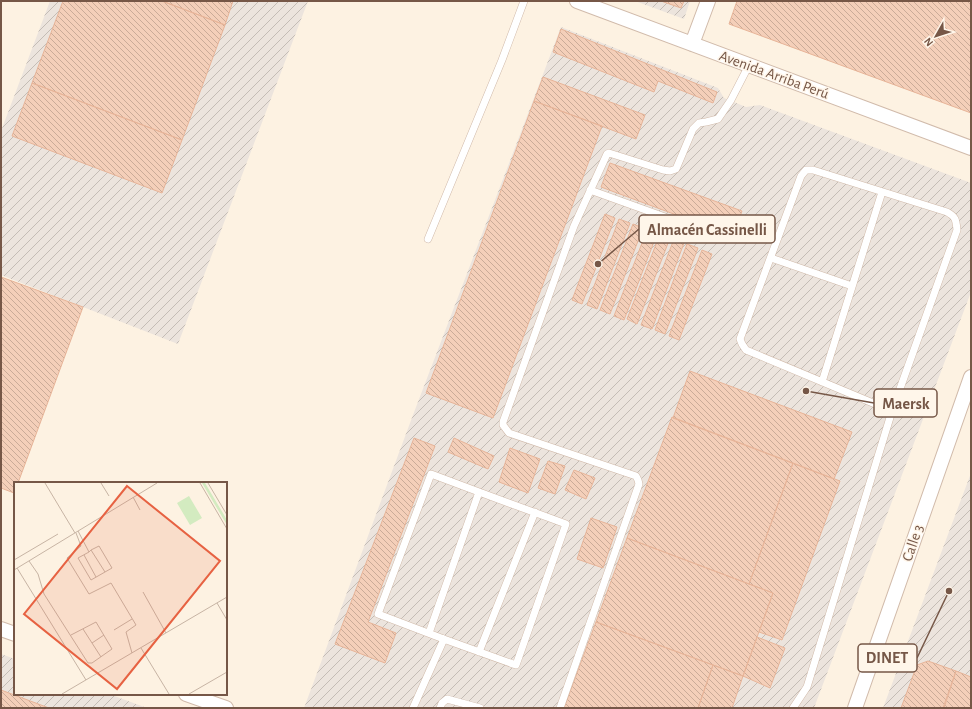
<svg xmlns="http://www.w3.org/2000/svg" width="972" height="709" font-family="'Alegreya Sans',sans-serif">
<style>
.industrial{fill:url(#industrial-furrows)}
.building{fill:url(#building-back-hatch);stroke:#e7b498}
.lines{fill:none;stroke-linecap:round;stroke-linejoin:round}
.lane-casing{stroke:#d1bbab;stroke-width:8}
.street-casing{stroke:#d1bbab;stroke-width:16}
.lane{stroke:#fff;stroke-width:7}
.street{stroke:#fff;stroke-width:14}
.labels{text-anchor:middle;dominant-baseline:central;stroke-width:3;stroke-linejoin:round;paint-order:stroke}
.street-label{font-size:15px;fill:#765747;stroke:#fff6ea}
.inset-road{fill:none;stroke:#c7b4a4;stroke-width:1}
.view{fill:#e76242;fill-opacity:0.15;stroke:#e76242;stroke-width:2}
.inset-edge{fill:none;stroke:#765747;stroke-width:2}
.leader{fill:none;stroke:#765747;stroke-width:1.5}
.callout-dot{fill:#765747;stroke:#fff6ea;stroke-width:1.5}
.callout{fill:#fff6ea;stroke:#765747;stroke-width:1.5}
.callout-label{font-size:16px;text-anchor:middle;font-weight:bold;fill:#765747}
</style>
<defs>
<pattern id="industrial-furrows" width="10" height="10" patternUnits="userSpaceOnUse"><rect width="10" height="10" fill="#ece4dd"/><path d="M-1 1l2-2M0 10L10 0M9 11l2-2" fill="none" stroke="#c4bcb5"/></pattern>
<pattern id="building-back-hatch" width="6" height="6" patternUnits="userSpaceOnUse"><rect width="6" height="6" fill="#f4cfb9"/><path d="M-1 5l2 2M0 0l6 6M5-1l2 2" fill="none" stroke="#caab98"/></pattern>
</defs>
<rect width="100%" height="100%" fill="#fdf2e2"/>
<!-- industrial -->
<path class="industrial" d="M50,1h258l-130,343 -177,-69v-144z
M635,1h55l-6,18z
M561,27l157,61 6,10 22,9 14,-2 211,78v109l-157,416h-510l109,-293z
M971,473v235h-88z
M1,654l14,5v35h94l38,14h-146z"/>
<!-- building -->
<path class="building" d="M63,1h99l63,24 -43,115 -150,-57z
M162,1h71l-8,24z
M661,1h23l-3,7z
M737,1h234v112l-242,-89z
M561,29l156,63 -4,11 -55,-22 -4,11 -101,-40z
M543,77l102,38 -9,24 -102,-38z
M32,83l150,57 -20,53 -150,-57z
M534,101l68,25 -109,292 -67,-25z
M610,163l132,48 -9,25 -132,-49z
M605,214l10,4 -33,86 -10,-4z
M619,219l11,4 -33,86 -10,-4z
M633,224l10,4 -33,86 -10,-4z
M647,230l10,4 -33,86 -10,-4z
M660,234l10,4 -33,86 -10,-5z
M674,239l10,4 -32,86 -11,-4z
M687,244l11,4 -33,86 -10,-4z
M702,250l10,4 -33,86 -10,-4z
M1,277l82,30 -65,176h-3v8l-1,2 -13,-5z
M690,371l162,61 -18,47 -161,-61z
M672,417l121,46 -44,121 -122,-46z
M414,438l21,8 -67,176 28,11 -11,30 -50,-19z
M454,438l40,18 -6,13 -40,-17z
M510,448l30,11 -12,34 -29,-11z
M548,461l17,5 -10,28 -17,-6z
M793,463l47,18 -58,159 -23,-8 14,-39 -24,-9z
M574,470l21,8 -9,21 -21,-9z
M591,518l26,9 -14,41 -26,-9z
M627,538l146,55 -30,83 -147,-54z
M596,622l117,43 -15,43h-134z
M757,637l28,11 -15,40 -27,-12z
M928,661l28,10 -13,37h-42l16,-43z
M713,665l30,11 -11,32h-34z
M956,671l15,6v31h-27z
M1,690l48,18h-48z"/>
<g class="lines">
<!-- lane casing -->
<g class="lane-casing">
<path id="lane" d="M590,190l122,44
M428,239l74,-179 22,-59
M771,258l81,28
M822,382l60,-190
M429,633l50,-141 87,32 -50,141c-46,-16 -92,-33 -138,-51l53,-140 48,18
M479,652l56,-140
M413,708l31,-69
M440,708l2,-5 5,-4 33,9
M560,708l79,-224 -1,-4 -2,-4 -127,-43 -6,-8v-3l71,-196 33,-72 2,-1 54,17 7,1 6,-2 17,-40 6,-6 7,-1 12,-3 13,-19 18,-35
M793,708l14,-21 85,-276 65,-181c-1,-10 -1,-13 -10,-18l-134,-42h-7l-5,6 -61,163 2,5 4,6 146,61"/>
</g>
<!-- street casing -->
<g class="street-casing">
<path id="street" d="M577,1l394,147
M692,44l16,-43
M1,629l14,5
M186,694l40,14
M855,708l116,-331"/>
</g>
<!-- lane -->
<use href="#lane" class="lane"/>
<!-- street -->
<use href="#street" class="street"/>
</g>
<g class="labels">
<!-- street labels -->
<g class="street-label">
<text transform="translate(774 75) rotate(20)">Avenida Arriba Perú</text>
<text transform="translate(913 543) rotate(-71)">Calle 3</text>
</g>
</g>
<!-- overview -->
<g transform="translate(14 482)">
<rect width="213" height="213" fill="#fdf2e2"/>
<path d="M188,1h3l22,37v5zM175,14l13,22 -12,7 -13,-22z" fill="#d3ebc0"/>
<path class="inset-road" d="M31,1l30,50M87,1l8,13M186,1l27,46M194,1l19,32M119,15l7,13M64,49l11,21M62,51l5,13 -14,12 22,36 22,-11 25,42 -10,7 6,21M77,68l14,22 -14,8 -13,-22 11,-6 2,-2 8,-4 13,22 -7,4M70,73l12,22M0,78l44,-26M15,79l9,13 6,20 44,69h4l20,-14 -16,-27 -25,13M3,86l69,112M0,88l143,-87M129,110l23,41M203,121l10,17M69,147l18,28M100,148l18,-11M78,161l12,-8M127,166l28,46M48,212l165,-97M175,212l38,-22"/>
<path class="view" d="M113,4l93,75 -103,128 -93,-75z"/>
<rect width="213" height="213" class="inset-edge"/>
</g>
<!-- callouts -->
<path class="leader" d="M598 264L639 229M806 391L874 403M949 591L917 658"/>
<g class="callout-dot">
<circle cx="598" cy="264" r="4"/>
<circle cx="806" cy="391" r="4"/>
<circle cx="949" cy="591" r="4"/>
</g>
<g class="callout">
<rect x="639" y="215" width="136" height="28" rx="4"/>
<rect x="874" y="389" width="63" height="28" rx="4"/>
<rect x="858" y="644" width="59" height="28" rx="4"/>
</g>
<g class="callout-label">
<text x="707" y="235">Almacén Cassinelli</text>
<text x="906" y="409">Maersk</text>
<text x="887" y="663">DINET</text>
</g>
<!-- border -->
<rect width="972" height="709" fill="none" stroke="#765747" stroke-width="4"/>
<!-- north arrow -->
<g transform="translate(936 36) rotate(231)" stroke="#fff6ea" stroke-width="3" paint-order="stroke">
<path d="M0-3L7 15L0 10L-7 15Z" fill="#765747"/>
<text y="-6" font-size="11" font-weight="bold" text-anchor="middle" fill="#765747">N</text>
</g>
</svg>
